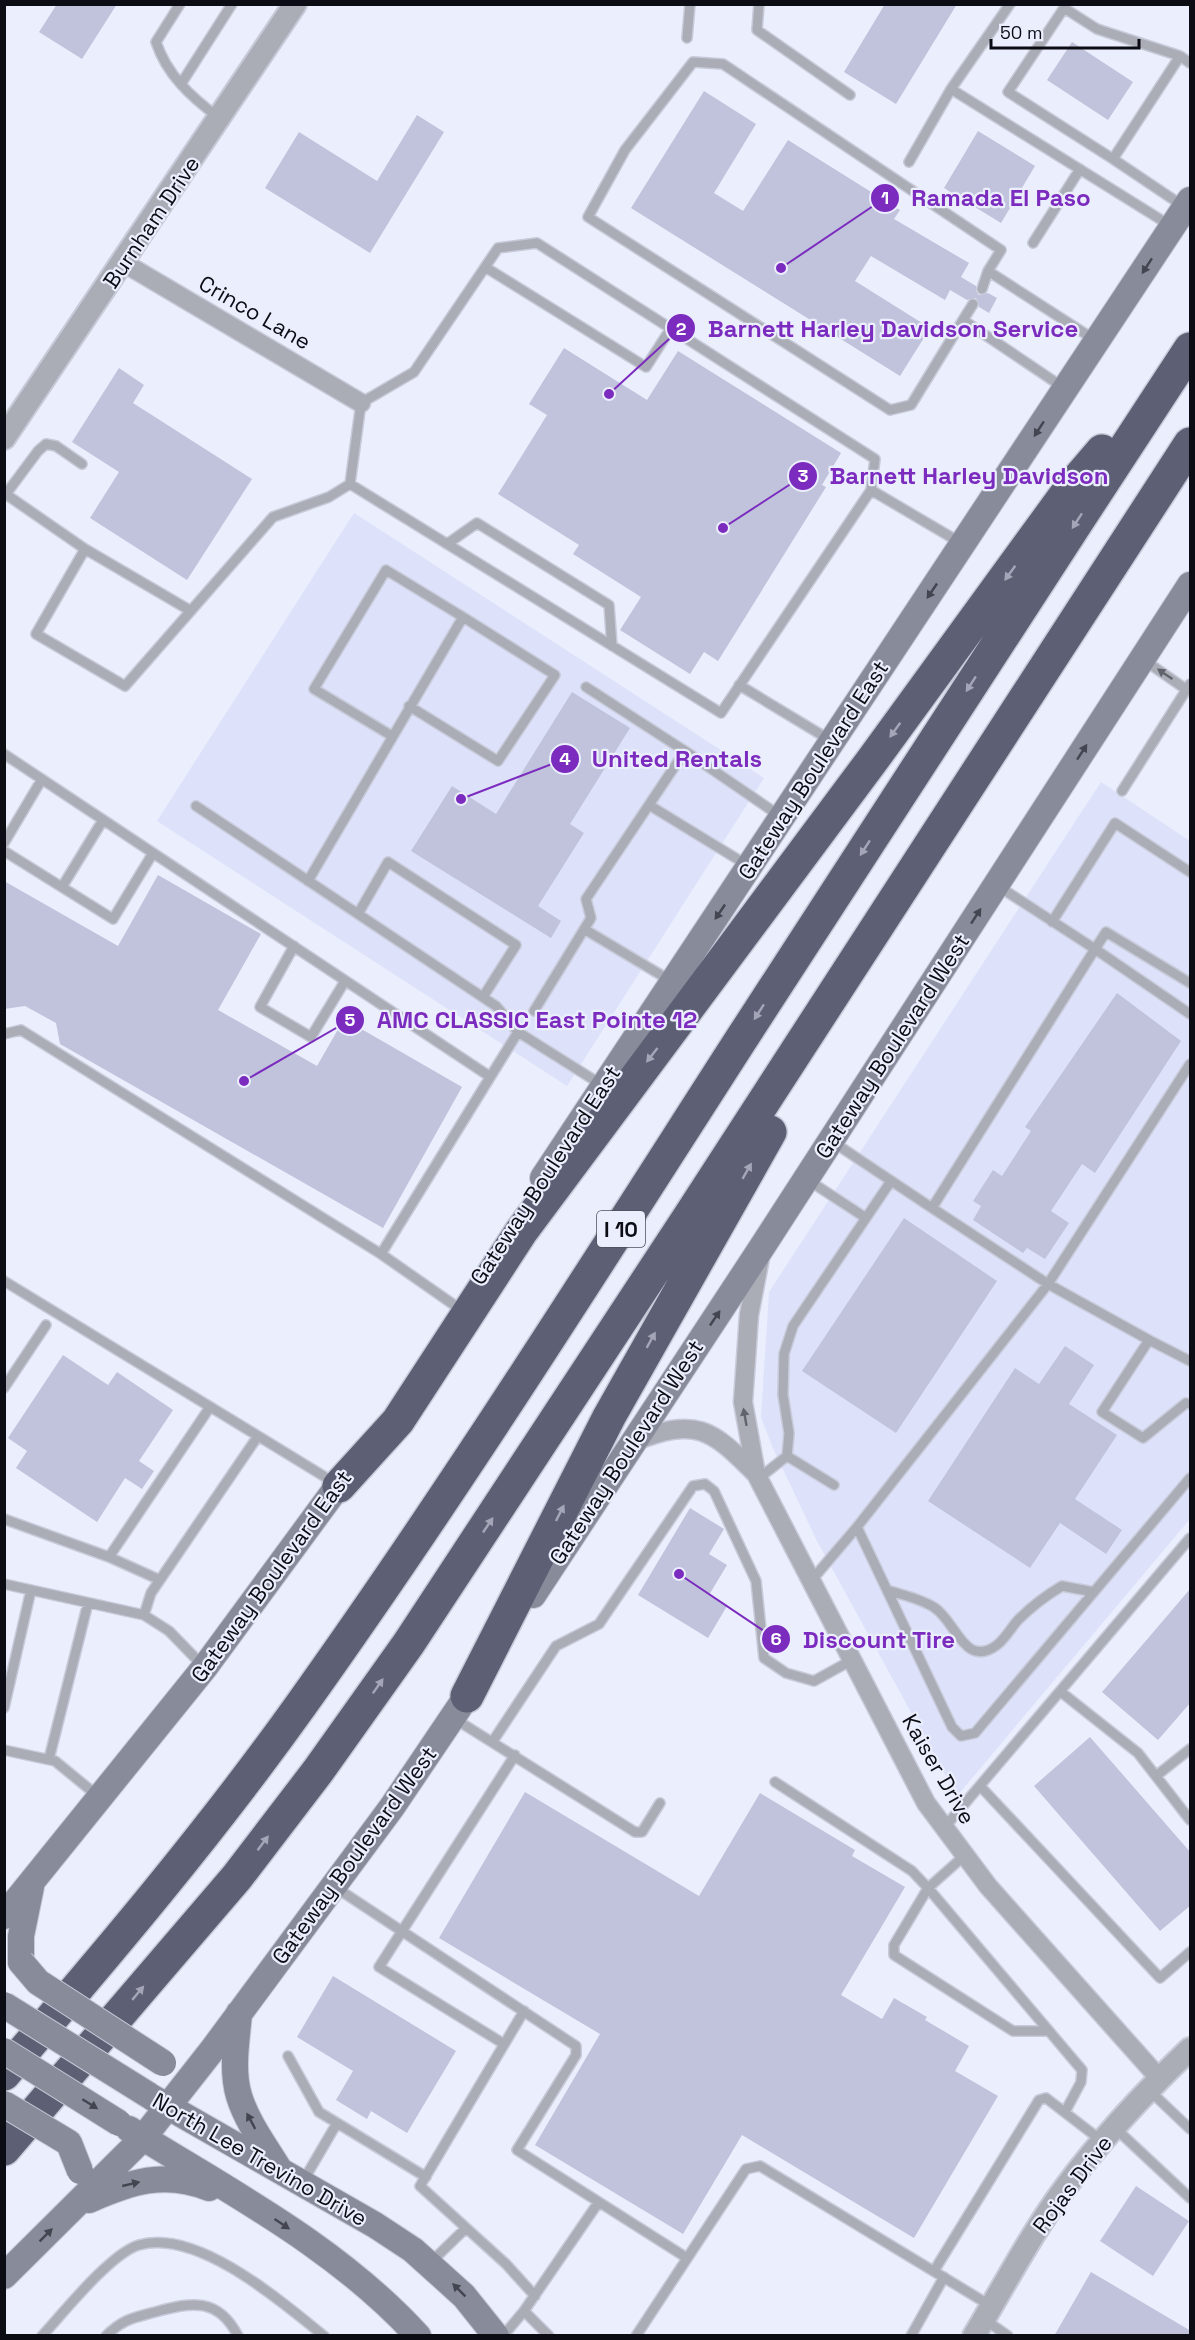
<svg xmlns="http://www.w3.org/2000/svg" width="1195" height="2340" font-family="'Space Grotesk',sans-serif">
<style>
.built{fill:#dde1fa}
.building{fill:#c0c3db}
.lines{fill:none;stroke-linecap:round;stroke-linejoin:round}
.service-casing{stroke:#c7cad8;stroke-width:12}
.minor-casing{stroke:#c7cad8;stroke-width:21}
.tertiary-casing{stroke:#c7cad8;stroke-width:26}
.secondary-casing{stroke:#c7cad8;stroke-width:28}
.motorway-casing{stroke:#c7cad8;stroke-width:36}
.service{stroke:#aaacb6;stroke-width:9}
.minor{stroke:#aaacb6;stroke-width:18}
.tertiary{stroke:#aaacb6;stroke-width:22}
.secondary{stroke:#888b9a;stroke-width:26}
.motorway{stroke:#5d5f74;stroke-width:33}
.secondary-bridge-casing{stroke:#c7cad8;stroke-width:28;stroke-linecap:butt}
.secondary-bridge{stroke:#888b9a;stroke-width:26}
.oneway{fill:#434550}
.oneway2{fill:#a4a6b8}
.oneway3{fill:#62646d}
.labels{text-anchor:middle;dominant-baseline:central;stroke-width:4.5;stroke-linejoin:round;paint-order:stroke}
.shield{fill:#ebeefd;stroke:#4e505a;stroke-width:1.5}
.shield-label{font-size:21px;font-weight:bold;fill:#0b0c14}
.street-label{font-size:22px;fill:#0b0c14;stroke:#ebeefd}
.leader{fill:none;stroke:#7b2cbf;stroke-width:2}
.callout-dot{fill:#7b2cbf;stroke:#ebeefd;stroke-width:2}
.mark-label{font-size:18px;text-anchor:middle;font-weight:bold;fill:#fff}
.callout-label{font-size:24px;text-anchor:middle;font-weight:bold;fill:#7b2cbf;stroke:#ebeefd;stroke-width:4.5;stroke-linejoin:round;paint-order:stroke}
</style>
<rect width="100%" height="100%" fill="#ebeefd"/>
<!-- built -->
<path class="built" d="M354,513l410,265 -197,308 -410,-265z
M1101,782l89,59v678l-233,277 -140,-255 -45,-95 -11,-29 8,-125z"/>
<!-- building -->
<path class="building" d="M57,4h60l-35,55 -43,-27z
M885,4h72l-61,100 -52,-32z
M1072,42l61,40 -25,38 -61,-40z
M704,91l52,33 -42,69 29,18 45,-71 112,70 -6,9 75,44 -8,14 15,9v5l3,4 9,-2 9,5 -8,15 -10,-6 -3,-9 -9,2 -17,-10 -5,10 -74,-44 -16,25 75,47 -30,48 -269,-168z
M417,115l27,17 -74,121 -105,-65 34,-56 78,49z
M978,131l57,35 -34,57 -57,-35z
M564,348l83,52 31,-49 163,102 -19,32 4,2 -108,174 -14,-9 -14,22 -70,-44 21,-33 -68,-43 6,-9 -81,-51 49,-79 -18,-11z
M119,368l25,17 -11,18 119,76 -65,101 -97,-62 29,-46 -47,-30z
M572,692l58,36 -60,96 14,9 -46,73 23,15 -10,17 -140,-87 41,-65 44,28z
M158,875l103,59 -43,76 99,56 27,-47 118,68 -79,141 -323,-184 -4,-21 -31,-17 -21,3v-128l114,65z
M1117,993l64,48 -86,132 -13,-9 -31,47 18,12 -24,36 -18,-11 -4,5 -50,-33 8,-14 -8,-5 20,-31 9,6 29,-45 -6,-4z
M904,1218l93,63 -101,152 -94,-62z
M1065,1346l29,19 -25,39 48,31 -42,64 47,31 -16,24 -46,-31 -30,45 -102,-67 87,-133 24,16z
M63,1355l45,30 9,-13 56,38 -34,51 15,10 -12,18 -17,-11 -28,44 -81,-54 11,-17 -19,-13z
M690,1508l34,21 -15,25 18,11 -18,30 18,11 -19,32 -70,-43z
M1191,1588v114l-33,38 -56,-48z
M1090,1737l101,116v52l-31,26 -126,-145z
M525,1792l174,104 61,-103 95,57 -3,6 53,31 -64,108 41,24 12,-21 33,19 -2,3 44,26 -14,25 43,25 -84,142 -172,-103 -59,99 -148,-89 65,-111 -161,-96z
M333,1976l123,75 -49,82 -36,-22 -4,8 -31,-19 17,-29 -56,-34z
M1136,2186l53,35 -36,55 -53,-35z
M1091,2272l100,59v5h-137z"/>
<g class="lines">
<!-- service casing -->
<g class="service-casing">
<path id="service" d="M180,4l-24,38c11,33 35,55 62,75
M759,4l-2,26 93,65
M1064,8l33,21 83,27 -67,103 -105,-67 56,-84 2,-4
M687,38l3,-34
M1180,56l10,7
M181,84l51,-80
M951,89l59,-85
M1113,159l70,47
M909,162l42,-73 220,137
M1033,243l47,-74
M485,267l161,100 25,-39
M982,289l6,-18
M963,320l10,-16
M1064,388l-101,-68 -52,85 -21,5 -302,-193 37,-67 68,-88 30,2 278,186 -13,21 107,69
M871,490l4,-31 -338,-216 -39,5 -84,124 -53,31 -11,81 371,229 150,-223 90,53
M4,493l81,56
M6,494l32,-43 8,-7 10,2 26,18
M447,544l30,-21 132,82 3,41
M191,611l-106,-62 -49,85 89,52 148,-169 56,-20 21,-13
M1144,660l43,30
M739,685l91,55
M409,706l89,55 57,-86 -92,-58
M685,751l95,65
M4,754l485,322
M1122,791l68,-107
M649,805l98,60
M196,806l300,200 22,26
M4,843l38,-64
M4,851l109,68 40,-66
M308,881l155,-264 -77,-47 -72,119 78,47
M62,887l41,-67
M358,914l30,-52 128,83 -33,52
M1052,922l63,-99 75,49
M584,929l87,52
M294,946l-34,61 51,30 34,-56
M1190,983l-84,-51 -11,17 95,65
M534,1011l57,-93 -5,-19 99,-148 -99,-64
M4,1034l17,-4 360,224 76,53
M833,1142l99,66 163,-259 -97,-63
M808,1180l58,38
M932,1208l116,76 142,-220
M381,1254l137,-222 84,53
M4,1281l331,202
M1149,1340l-101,-56 -191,243 95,200 9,9 14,-3 215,-255
M1190,1361l-41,-21 -47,72 41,26 43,-35 4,1
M4,1388l42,-63
M758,1479l29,-23
M834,1485l-47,-29 2,-23 -6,-38 1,-41 9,-28 98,-145
M4,1519l105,38
M160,1580l-51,-23 101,-150
M811,1581l46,-54
M4,1584l140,31 25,16 35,36
M887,1590c15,5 35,9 48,18 21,14 30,61 62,37 8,-6 14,-17 21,-25 14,-14 27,-24 44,-34l32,6
M144,1615l7,-22 107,-157
M1061,1692l77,61 52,67
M4,1708l27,-118
M455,1719l180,113h7l18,-29
M493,1741l63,-95 43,-22 94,-138 12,-2 9,7 42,90 8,77 22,15 28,8 38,-21
M4,1750l51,11 44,36
M49,1759l39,-156
M1156,1776l34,-27
M775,1782l137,89 16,17 154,182 -1,12 -16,30
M981,1787l179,191 30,-26
M944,1828l246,-290
M964,1856l-36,32 -34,57v10l119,76h35
M335,1887l241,159v9l-59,95 170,108
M524,2011l-104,175 86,78 29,32
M504,2044l-125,-77 136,-212
M288,2056l31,56 107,65
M1149,2090l41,39
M1114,2127l76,71
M302,2183l35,-60
M430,2263l35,-34
M934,2271l105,-171 7,-2 56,43
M984,2319l24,17
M42,2336c21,-23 69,-83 97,-91 58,-17 143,57 185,91
M106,2336c17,-17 27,-18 49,-24 37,-10 63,-15 83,24
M503,2336l21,-25
M549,2336l-25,-25 74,-108
M636,2336l110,-167 14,-3 231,140
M911,2336l33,-59"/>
</g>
<!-- minor casing -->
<g class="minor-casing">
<path id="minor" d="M124,263l237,140
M760,1258l-11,57 -6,87 13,72 170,329 62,83 171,192
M633,1442c64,-25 77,-14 123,32"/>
</g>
<!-- tertiary casing -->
<g class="tertiary-casing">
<path id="tertiary" d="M4,438l291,-434
M974,2336c30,-50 57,-102 91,-148 37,-50 80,-96 125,-139"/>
</g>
<!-- secondary casing -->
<g class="secondary-casing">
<path id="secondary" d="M543,1178l647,-978
M533,1595l229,-348 428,-662
M4,1916l201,-249 144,-196
M21,1962v-26l10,-49
M239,2013c-2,27 -8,56 0,83 8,26 26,50 40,73
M153,2098l222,127 38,25 51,46 32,40
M129,2129c101,63 208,118 289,207
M89,2200c41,-18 76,-30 120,-12
M4,2276l139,-138 70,-89 179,-242 85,-126"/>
</g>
<!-- motorway casing -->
<g class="motorway-casing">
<path id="motorway" d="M339,1486l59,-65 123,-189 350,-470 201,-276 30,-35
M467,1696l142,-279 161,-285
M4,2074c103,-120 205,-240 297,-369 155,-217 297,-443 441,-667 149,-231 298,-460 448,-689
M4,2149l233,-272 81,-106 91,-128 280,-426 501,-773"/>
</g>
<!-- service -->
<use href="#service" class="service"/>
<!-- minor -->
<use href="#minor" class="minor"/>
<!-- tertiary -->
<use href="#tertiary" class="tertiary"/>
<!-- secondary -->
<use href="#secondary" class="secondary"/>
<!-- motorway -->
<use href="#motorway" class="motorway"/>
<!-- secondary-bridge casing -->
<g class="secondary-bridge-casing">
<path id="secondary-bridge" d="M21,1962l17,20 125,81
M4,2005l146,91
M4,2051l115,72
M4,2104l65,39 11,28"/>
</g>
<!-- secondary-bridge -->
<use href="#secondary-bridge" class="secondary-bridge"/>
</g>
<!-- one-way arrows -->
<defs><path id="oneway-solid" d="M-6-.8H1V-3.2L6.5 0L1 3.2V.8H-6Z" transform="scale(1.5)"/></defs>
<g class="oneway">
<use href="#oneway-solid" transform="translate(1147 266) rotate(123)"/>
<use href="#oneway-solid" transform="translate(1039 429) rotate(123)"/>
<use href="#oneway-solid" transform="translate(932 591) rotate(124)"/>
<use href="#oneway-solid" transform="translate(1082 752) rotate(-57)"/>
<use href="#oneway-solid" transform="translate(720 912) rotate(124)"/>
<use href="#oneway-solid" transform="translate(976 916) rotate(-57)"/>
<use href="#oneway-solid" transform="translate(715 1318) rotate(-56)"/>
<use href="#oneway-solid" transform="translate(90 2104) rotate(32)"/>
<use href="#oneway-solid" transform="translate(251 2121) rotate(-118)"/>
<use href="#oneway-solid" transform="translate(131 2184) rotate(-13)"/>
<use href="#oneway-solid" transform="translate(282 2224) rotate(34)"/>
<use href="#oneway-solid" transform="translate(46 2235) rotate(-45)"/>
<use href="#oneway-solid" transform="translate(459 2290) rotate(-135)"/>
</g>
<g class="oneway2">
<use href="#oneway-solid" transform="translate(1077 521) rotate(123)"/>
<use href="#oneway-solid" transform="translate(1010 573) rotate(126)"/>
<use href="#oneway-solid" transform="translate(971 684) rotate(123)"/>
<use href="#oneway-solid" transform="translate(895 730) rotate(126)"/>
<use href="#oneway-solid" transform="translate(865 848) rotate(123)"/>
<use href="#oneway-solid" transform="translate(759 1012) rotate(123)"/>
<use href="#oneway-solid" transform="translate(652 1055) rotate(128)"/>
<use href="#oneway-solid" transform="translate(747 1171) rotate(-60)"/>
<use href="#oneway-solid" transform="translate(651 1340) rotate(-61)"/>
<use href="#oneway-solid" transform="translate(560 1513) rotate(-63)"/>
<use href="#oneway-solid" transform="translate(488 1525) rotate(-56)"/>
<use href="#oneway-solid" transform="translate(378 1686) rotate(-55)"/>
<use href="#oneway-solid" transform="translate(263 1843) rotate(-53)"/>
<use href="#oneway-solid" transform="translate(138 1993) rotate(-50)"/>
</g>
<g class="oneway3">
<use href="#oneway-solid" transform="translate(1165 674) rotate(-146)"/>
<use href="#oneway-solid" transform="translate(745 1417) rotate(-100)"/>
</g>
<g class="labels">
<!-- shield labels -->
<rect class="shield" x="597" y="1211" width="48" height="36" rx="4.5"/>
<g class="shield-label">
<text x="621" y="1229">I 10</text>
</g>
<!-- street labels -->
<g class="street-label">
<text transform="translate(151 222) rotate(-56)">Burnham Drive</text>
<text transform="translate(255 312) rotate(30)">Crinco Lane</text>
<text transform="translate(813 770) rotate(-57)">Gateway Boulevard East</text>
<text transform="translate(892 1046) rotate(-57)">Gateway Boulevard West</text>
<text transform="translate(545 1175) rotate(-57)">Gateway Boulevard East</text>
<text transform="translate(626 1452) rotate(-57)">Gateway Boulevard West</text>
<text transform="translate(271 1576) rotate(-54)">Gateway Boulevard East</text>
<text transform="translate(939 1769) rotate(60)">Kaiser Drive</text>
<text transform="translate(354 1855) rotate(-54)">Gateway Boulevard West</text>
<text transform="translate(260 2159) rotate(30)">North Lee Trevino Drive</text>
<text transform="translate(1072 2184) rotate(-53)">Rojas Drive</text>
</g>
</g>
<!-- callouts -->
<path class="leader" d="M781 268L885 198M609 394L681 328M723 528L803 476M461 799L565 759M244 1081L350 1020M679 1574L776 1639"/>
<g class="callout-dot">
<circle cx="781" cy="268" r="6"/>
<circle cx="609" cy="394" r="6"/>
<circle cx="723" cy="528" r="6"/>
<circle cx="461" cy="799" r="6"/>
<circle cx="244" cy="1081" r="6"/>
<circle cx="679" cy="1574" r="6"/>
<circle cx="885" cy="198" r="15"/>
<circle cx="681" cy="328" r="15"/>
<circle cx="803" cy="476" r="15"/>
<circle cx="565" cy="759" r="15"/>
<circle cx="350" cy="1020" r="15"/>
<circle cx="776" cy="1639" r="15"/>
</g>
<g class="mark-label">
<text x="885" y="204">1</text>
<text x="681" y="335">2</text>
<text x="803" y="482">3</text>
<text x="565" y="765">4</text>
<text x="350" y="1026">5</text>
<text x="776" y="1645">6</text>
</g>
<g class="callout-label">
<text x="1001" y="206">Ramada El Paso</text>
<text x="893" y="337">Barnett Harley Davidson Service</text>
<text x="969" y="484">Barnett Harley Davidson</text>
<text x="677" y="767">United Rentals</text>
<text x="537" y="1028">AMC CLASSIC East Pointe 12</text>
<text x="879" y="1648">Discount Tire</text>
</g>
<!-- border -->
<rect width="1195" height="2340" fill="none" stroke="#0b0c14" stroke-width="12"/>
<!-- scale -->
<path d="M991 39v9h148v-9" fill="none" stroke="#0b0c14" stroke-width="3"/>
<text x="1000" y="39" font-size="18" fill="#0b0c14" stroke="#ebeefd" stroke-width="4.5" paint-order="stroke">50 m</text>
</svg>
